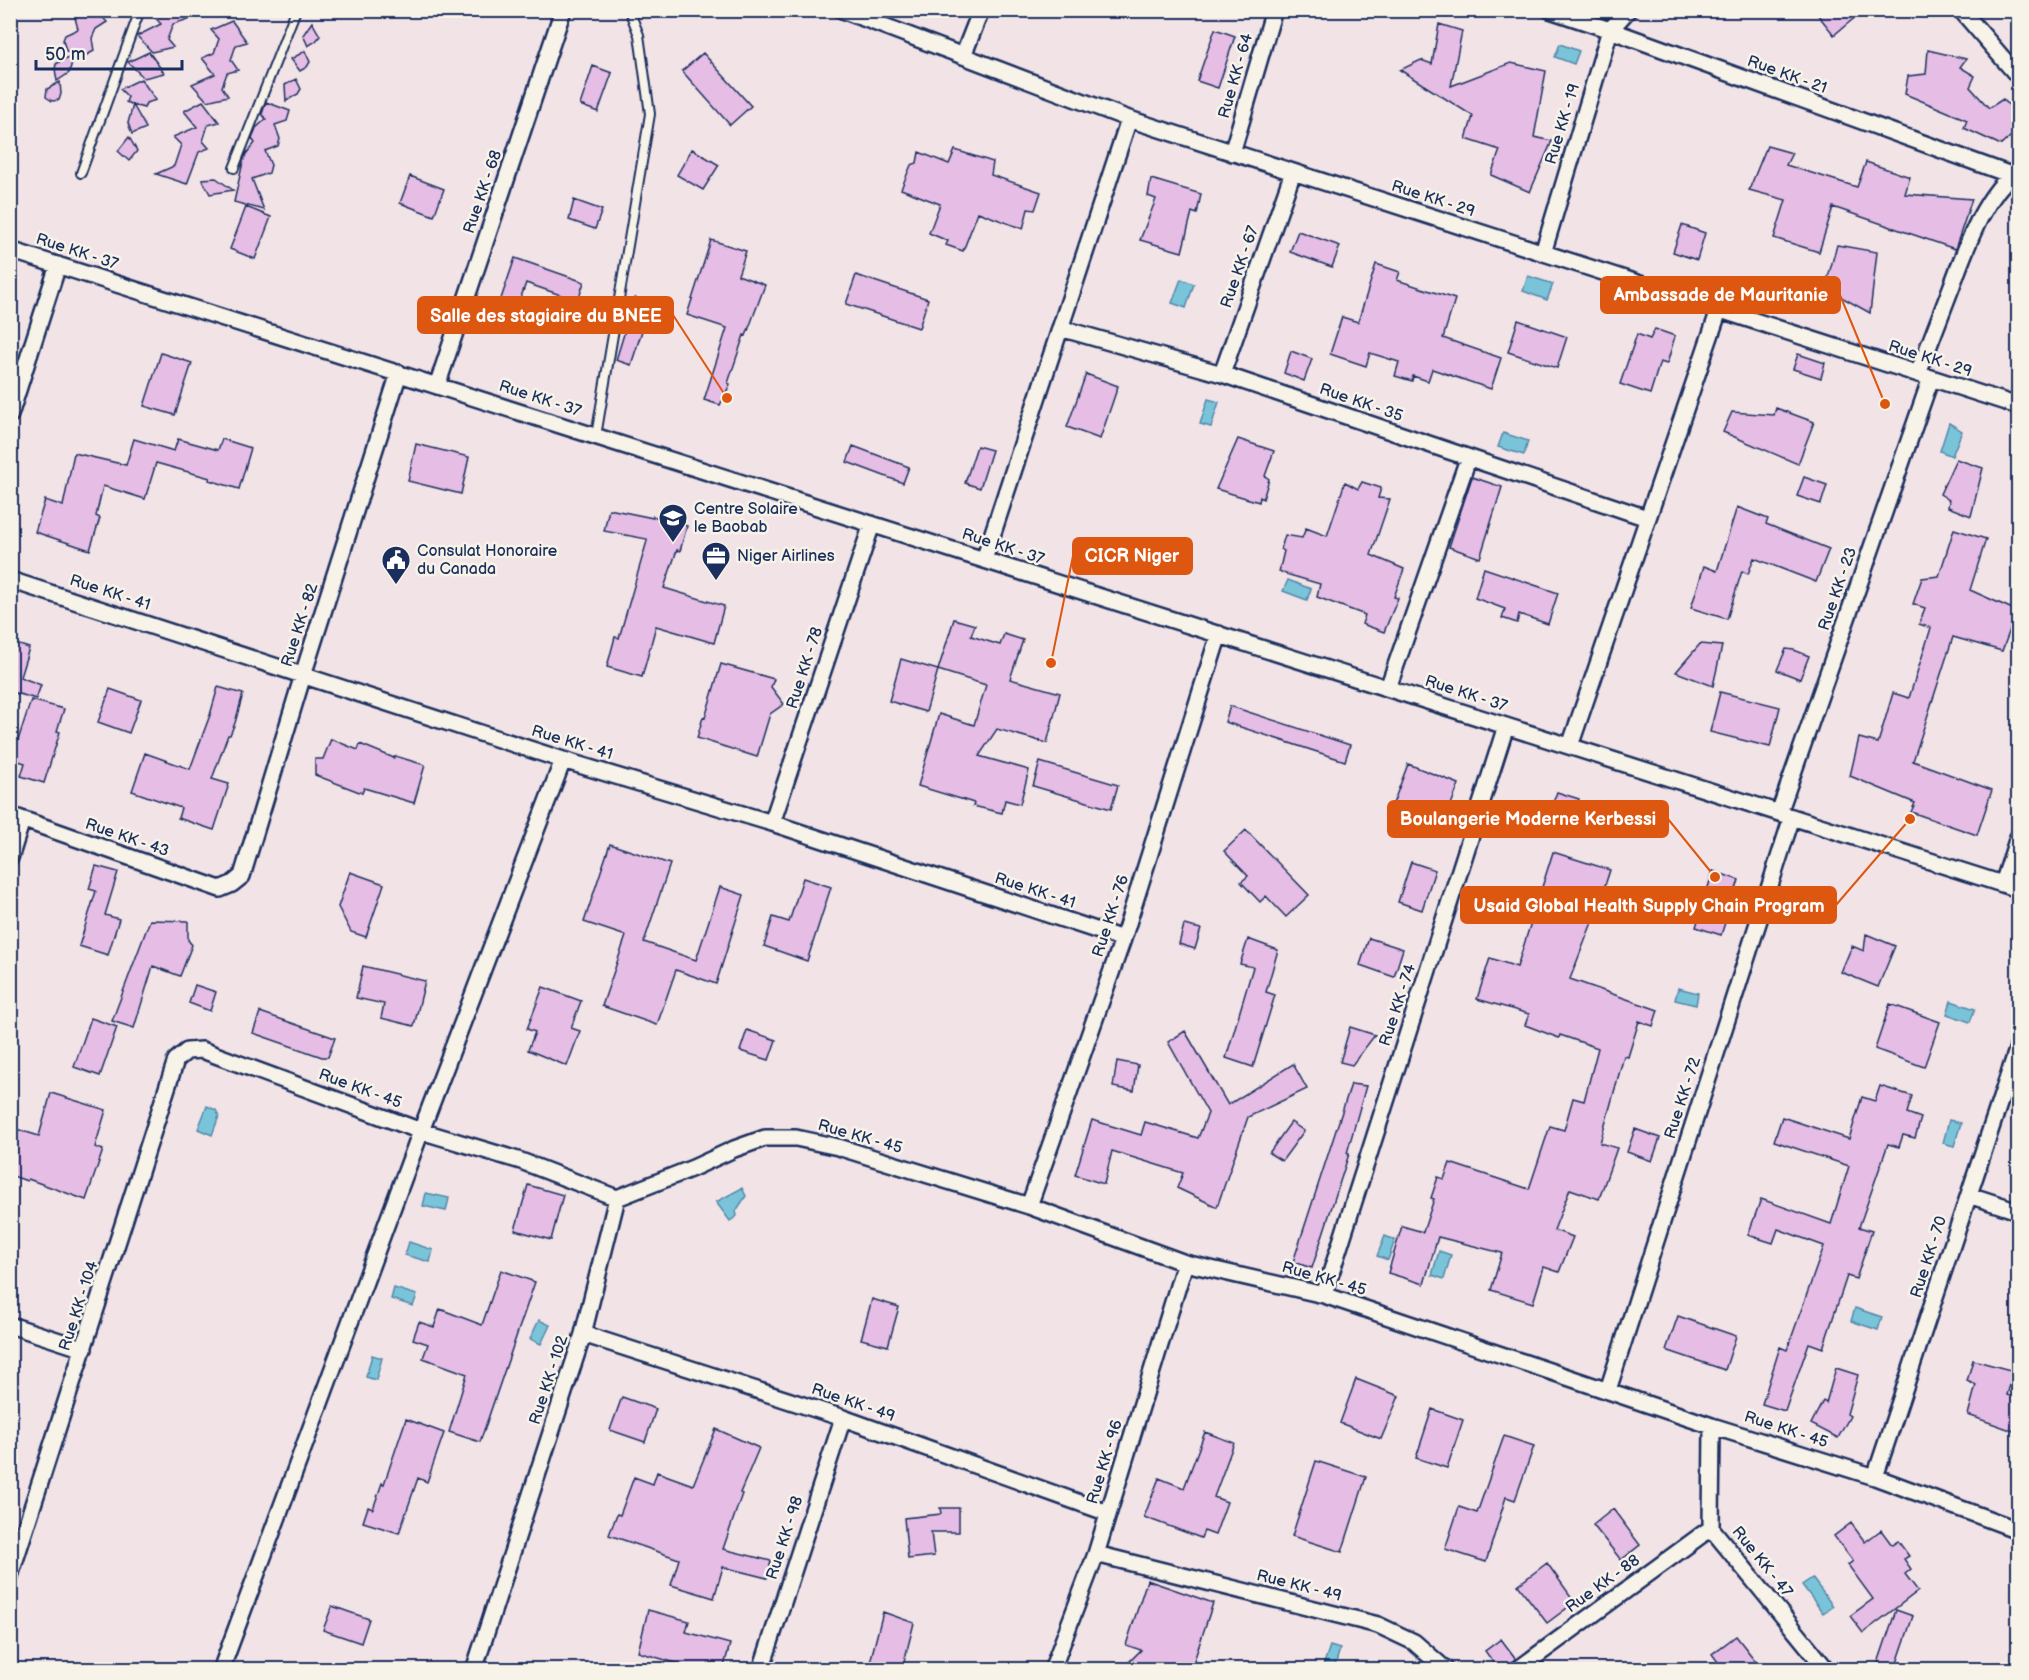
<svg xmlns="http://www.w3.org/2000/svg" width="2029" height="1680" font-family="'Balsamiq Sans',sans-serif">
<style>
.water{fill:#7ac4da;stroke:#5488a8;stroke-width:1.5}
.building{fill:#e5bde5;stroke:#1b2f5e;stroke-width:1.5}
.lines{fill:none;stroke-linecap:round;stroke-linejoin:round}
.lane-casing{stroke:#1b2f5e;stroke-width:12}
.street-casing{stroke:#1b2f5e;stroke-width:20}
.lane{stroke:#f7f3e8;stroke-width:8}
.street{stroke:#f7f3e8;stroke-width:15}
.labels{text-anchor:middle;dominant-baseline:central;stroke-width:5;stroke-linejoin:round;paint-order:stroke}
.street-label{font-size:16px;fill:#1b2f5e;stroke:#f7f3e8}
.poi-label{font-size:16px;fill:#1b2f5e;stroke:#f7f3e8;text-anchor:start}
.leader{fill:none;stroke:#de5710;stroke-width:2}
.callout-dot{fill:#de5710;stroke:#f7f3e8;stroke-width:2}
.callout{fill:#de5710;stroke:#de5710;stroke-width:2}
.callout-label{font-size:18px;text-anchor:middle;font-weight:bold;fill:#fff}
</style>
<rect width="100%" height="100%" fill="#f2e3e7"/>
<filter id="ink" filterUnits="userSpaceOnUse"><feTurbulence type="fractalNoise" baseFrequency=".0167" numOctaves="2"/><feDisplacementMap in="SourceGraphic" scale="12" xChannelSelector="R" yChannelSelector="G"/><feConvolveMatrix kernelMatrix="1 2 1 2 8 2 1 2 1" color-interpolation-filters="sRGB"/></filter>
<g filter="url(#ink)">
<!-- water -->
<path class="water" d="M1560,44l19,7 -5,13 -19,-7z
M1528,276l25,8 -6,16 -24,-9z
M1181,279l13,5 -8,24 -14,-5z
M1208,399l11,3 -8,25 -11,-3z
M1949,423l13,8 -10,25 -12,-5z
M1503,433l25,8 -4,14 -26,-8z
M1288,580l23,9 -4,11 -24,-9z
M1678,988l20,5 -2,12 -21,-5z
M1951,1001l24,8 -5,13 -23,-8z
M207,1106l9,4 3,6 -7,19 -14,-6z
M1949,1120l12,3 -7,23 -11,-3z
M742,1188l4,8 -10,15 1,5 -7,5 -14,-19z
M426,1193l23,5 -3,13 -23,-5z
M1385,1236l10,4 -7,20 -11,-4z
M409,1242l24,8 -3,12 -25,-7z
M1439,1251l12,4 -7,24 -12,-4z
M394,1288l23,7 -4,11 -22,-7z
M1855,1308l27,9 -4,13 -27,-9z
M539,1320l11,5 -9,19 -11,-5z
M372,1355l10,3 -6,22 -10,-3z
M1812,1578l21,28 -10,7 -21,-28z
M1330,1646l10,3 -6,20h-12z"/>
<!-- building -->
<path class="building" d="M73,10h19l7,3 8,9 -11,7 -4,9 2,13 -13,7 -7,-3 -5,18 -12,8 -2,-12 1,-5 18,-10 -8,-3 -3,-11 2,-5 13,-6z
M148,10h55l1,4 -31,10 -6,16 6,7 -21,5 -15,-16 24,-12z
M1814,10h50l-30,25z
M232,21l15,21 -11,3 -5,15 7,10 -11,3 -5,14 6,9 -21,5 -15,-17 23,-10 -13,-16 12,-5 5,-14 -8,-9z
M312,22l8,14 -4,5 -8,5 -5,-11z
M1439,24l23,7 -11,55 60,-23 35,8 -12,66 18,4 -22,51 -39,-17 9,-25 -34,-11 7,-23 -73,-46 21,-10 11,4z
M1215,29l20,7 -17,52 -21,-7z
M1928,50l38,9 -6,8 15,9 -5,11 19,21 14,-9 16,17v13l-18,16 -37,-17 3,-8 -62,-26 3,-18 18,-2z
M305,51l5,11 -3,5 -7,4 -9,-12z
M149,52l15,21 -20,5 -16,-16z
M703,53l48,53 -21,19 -48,-54z
M593,66l19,7 -14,39 -18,-7z
M141,79l15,21 -10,3 -2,5 -11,-3 13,23 -14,6 -4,-11 5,-18 -7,-3 2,-5 -8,-8z
M296,79l5,10 -3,5 -12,7 -1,-16z
M60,82l1,12 -2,6 -7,1 -6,-4 1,-8z
M203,101l16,21 -11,3 -5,16 6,7 -10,4 -12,32 -31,-10 18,-8 7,-21 -8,-8 24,-10 -13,-16z
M266,102l24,9 -3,10 -12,4 5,14 -2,7 -13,5 6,14 -2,8 -17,6 12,31 -30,-8 9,-40 3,-8 9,-11 -3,-4 4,-11 10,-9 -4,-5z
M129,137l8,14 -8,10 -11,-10z
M1767,146l25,7 -6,12 71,22 9,-25 44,15 -5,17 67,5 -17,50 -122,-42 -14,45 -45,-14 12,-38 -37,-10z
M692,149l27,16 -16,25 -26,-15z
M955,150l38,12 -2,13 50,17 -6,18 -7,-1 -5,20 -45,-17 -15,39 -17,-6 2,-4 -19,-8 11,-29 -39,-15 10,-24 6,-2 2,-11 30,12z
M410,176l34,13 -10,27 -34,-13z
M216,178l17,12 -23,4 -8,-15z
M1151,179l50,15 -4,20 -5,-2 -10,40 -42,-12 16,-41 -8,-3z
M574,200l28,10 -7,19 -26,-9z
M246,207l25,10 -16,42 -25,-10z
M1682,225l23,8 -8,27 -24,-8z
M1298,231l42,15 -8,21 -42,-15z
M711,240l35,11 -8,24 27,10 -19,51 -2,-1 -16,48 2,1 -10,21 -16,-5 23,-72 -40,-13z
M1837,245l40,7 -7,61 -45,-25z
M515,258l69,24 -6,19 -52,-18 -15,42 -17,-6z
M1376,264l24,8 -3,8 58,19 -12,39 58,20 -10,31 -59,-20 -4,12 -15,-5 -1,5 -17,-5 4,-14 -29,-9 -4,13 -36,-12 12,-37 16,5z
M856,275l72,24 -9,29 -73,-24z
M635,298l16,5 -20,62 -15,-5z
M1518,320l49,17 -10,31 -49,-16z
M1655,329l20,7 -8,28 -7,-2 -10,32 -30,-10 17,-50 13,5z
M1291,351l21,8 -8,22 -20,-8z
M161,353l31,10 -17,52 -31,-9z
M1798,354l27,9 -4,15 -28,-9z
M1086,374l32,12 -18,53 -33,-12z
M1776,408l38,14 -16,42 -75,-32 9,-20 42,3z
M134,439l40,12 4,-12 40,11 4,-11 29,9 -12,41 -30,-9 1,-2 -54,-15 -11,36 -42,-13 -7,30 4,2 -10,32 -55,-18 10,-32 18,6 11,-53 52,12z
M1238,439l36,12 -9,25 4,3 -6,20 -3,-2 -1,5 -43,-13z
M416,444l53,13 -8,37 -53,-13z
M853,446l56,21 -6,16 -56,-21z
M977,446l15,4 -12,38 -15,-5z
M1956,459l27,9 -12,48 -23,-9 1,-7 -9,-6z
M1472,477l30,10 -22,71 -31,-11z
M1804,477l23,8 -6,19 -24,-8z
M1345,482l13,7 4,-7 19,6 -3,10 12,1 -19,56 33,14 -10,28 4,1 -14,34 -22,-8 3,-9 -48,-18 3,-13 -41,-12 5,-21 -3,-2 4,-14 17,3 4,-10 21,8z
M1737,507l31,12 -2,5 63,25 -13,33 -62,-24 -6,16 -6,-3 -15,48 -36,-11 13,-42 13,5z
M609,509l44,9v-2l34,10 -7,25 -3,-1 -13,38 60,18 -10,37 -58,-17 -14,51 -35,-10 8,-30 4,1 28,-97v-2l-43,-8z
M1954,529l32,10 -16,51 47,21 -15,40 -49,-14 -40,124 79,29 -15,45 -66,-23 4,-9 -65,-27 9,-38 19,5 15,-50 16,5 22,-70 -12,-4 6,-16 -12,-4 9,-26 17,-2z
M1484,568l74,25 -10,31 -29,-10 -2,9 -15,-5 3,-9 -30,-11z
M954,619l21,6 -4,11 29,9 4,-11 19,6 -13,39 50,14 -13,50 -50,-14 -18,27 50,14 -9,34 -15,-4 -3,13 -29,-7 1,-3 -56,-17 21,-72 35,11 12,-40 -48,-15z
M10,642l19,6 -9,29 21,8 -5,14 -20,-6 -2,4h-4z
M1700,644l22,2 -9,40 -37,-14z
M1786,649l8,1 15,6 -9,23 -23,-9z
M901,659l37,11 -12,42 -37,-11z
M721,664l53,15 -3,8 13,17 -14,10 -13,43 -60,-19 6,-21 2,1z
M218,687l25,7 -8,29 -5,12h-2l-16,44 17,5 -15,46 -36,-12 3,-10 -49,-17 13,-38 45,16 20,-54z
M110,689l31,11 -12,33 -31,-11z
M1720,692l60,15 -10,40 -60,-15z
M31,700l33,9 -7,22 3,1 -16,51 -23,-7 4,-13 -13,-4z
M1230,706l120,39 -5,16 -120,-39z
M331,739l27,11 2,-6 34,14 1,-2 30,9 -11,38 -50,-15 -2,5 -47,-18v-16h8z
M1040,762l78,23 -7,24 -78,-23z
M1408,764l51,20 -17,44 -51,-19z
M1557,792l22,7 -8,23 -22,-8z
M1246,830l63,65 -23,22 -20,-21 -6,6 -19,-20 7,-6 -24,-25z
M610,844l60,20 -26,78 52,18 24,-73 24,8 -28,89 -40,-14 -19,55 -55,-19 24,-70 -42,-14z
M1553,852l57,18 -12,37 -28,72 88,31 -5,16 -14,-5 -11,36 -4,-1 -24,87 17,5 -18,51 -29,-10 -16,41 19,7 -14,35 -15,-5 -11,36 -42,-13 11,-37 -64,-16 -14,47 -36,-11 14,-47 21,6 11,-33 -3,-1 7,-21 6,2 6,-16 79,26 21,-63 14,4 9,-32 11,3 14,-53 -38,-13 -1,3 -34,-13 4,-11 -52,-15 13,-41 27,9z
M1411,862l24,8 -13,40 -24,-8z
M96,866l22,6 -13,43 14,4 -11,36 -29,-9 17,-55 -7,-2z
M1713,871l26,9 -18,55 -25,-8z
M350,872l34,12 -18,53 -15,-5 -13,-25z
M803,878l28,9 -24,74 -43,-15 9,-29 16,5z
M150,920l38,1v19l4,5 -12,31 -27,-10 -19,62 -22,-7z
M1184,925l17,4 -6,20 -16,-5z
M1866,934l29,12 -17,41 -37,-15 11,-26 12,5z
M1369,938l34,11 -9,28 -34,-12z
M1248,939l30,11 -12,42 9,3 -22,72 -27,-9 27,-91 -13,-3z
M363,966l62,15 -11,45 -33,-8 3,-14 -28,-6z
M195,985l21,7 -6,19 -21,-8z
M543,987l38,14 -10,27 9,3 -13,35 -39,-16 7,-18 -8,-3z
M1890,1004l50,18 -16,45 -49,-18z
M260,1012l75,26 -7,19h-6l-69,-24z
M91,1018l26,9 -17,49 -26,-9z
M1350,1027l25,8 -23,30 -12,-3z
M747,1030l29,10 -7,20 -29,-9z
M1185,1031l43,74 65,-41 14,25 -59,28 -31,90 -40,-19 6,-15 -71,-22 -8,33 -29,-9 17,-55 49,15 4,-13 53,16 10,-25 -40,-71z
M1117,1061l21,4 -4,26 -21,-4z
M1351,1084l15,2 -19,67 2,1 -37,114 -19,-6z
M1880,1086l32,10 -5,17 14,5 -6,20 -12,-3 -4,12 -11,-3 -29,83 13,4 -16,48 -9,-3 -24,72 -14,-5 -24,68 -23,-7 18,-57 7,3 37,-104 -46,-17 -5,14 -25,-8 13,-36 70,25 18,-58 -75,-25 8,-24 67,22 13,-42 13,4z
M51,1093l55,17 -11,37 8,3 -17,50 -58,-21 -1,2 -17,-6v-48l29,9z
M1291,1122l13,9 -22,30 -13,-8z
M1635,1129l25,9 -8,23 -25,-9z
M528,1185l35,10 -12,45 -36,-10z
M501,1270l34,12 -55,160 -31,-10 18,-58 -44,-16 5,-14 -15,-5 6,-17 15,5 6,-18 42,16z
M872,1299l27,8 -11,39 -27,-7z
M1678,1316l58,20 -11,34 -59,-20z
M1973,1360l41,11 -7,24 12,4v34l-51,-18 8,-30 -9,-4z
M1836,1368l22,7 -11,39 3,2 -12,22 -27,-14 12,-23 3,2z
M1356,1379l43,17 -18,43 -41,-16z
M622,1397l34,12 -11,33 -35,-12z
M1432,1409l31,11 -16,48 -31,-10z
M406,1419l38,14 -17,49 -9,-4 -19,55 -36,-11 5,-15 5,2 9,-26 2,1z
M716,1429l43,19 -19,45 2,1 -19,55 48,12 -4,17 -44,-11 -9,31 -43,-13 8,-26 -70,-24 8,-21 3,1 14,-38 19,7 4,-12 36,13z
M1205,1432l29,11 -20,54 13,5 -12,33 -11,-4 -3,7 -57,-21 15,-39 25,10z
M1504,1436l30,10 -19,54 -9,-3 -20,65 -41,-13 14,-42 18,6z
M1316,1461l50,16 -24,75 -50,-16z
M940,1508h19v24h-28l3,24 -26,3 -4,-41 37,-4z
M1613,1509l27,36 -19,15 -28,-35z
M1851,1523l14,19 16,-12 11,15 6,-4 11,15 -5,3 7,10 -6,5 13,17 -55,42 -13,-17 23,-17 -25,-34 5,-4 -19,-25z
M1547,1563l28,39 -28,21 -29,-38z
M1147,1580l66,23 -22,67h-70l20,-20 -15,-5z
M332,1606l37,13 -8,24 -38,-13z
M648,1610l41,11 -3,11 44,12 -7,26h-23l-62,-18z
M1896,1610l17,6 -18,53 -17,-6z
M883,1612l31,11 -12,47h-34z
M1736,1636l18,23 7,11h-37l-12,-16z
M1501,1639l15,20 -13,11h-4l-14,-19z"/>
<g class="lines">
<!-- lane casing -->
<g class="lane-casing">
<path id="lane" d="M234,168l62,-158
M81,173l59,-163
M596,436l54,-322 -11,-79 -10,-25"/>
</g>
<!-- street casing -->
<g class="street-casing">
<path id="street" d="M842,10l287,109 889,287
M1550,10l60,20 401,145
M1961,10l57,66
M963,56l18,-46
M1232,153l42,-143
M10,250l2008,639
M1543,253l67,-223 18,-20
M1060,328l162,46 425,144
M1222,374l71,-202
M1918,374c11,-29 22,-57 33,-86 16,-42 31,-90 67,-119
M437,386l126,-376
M10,415l48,-150
M984,560l145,-441
M10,580l553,180 209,63 351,116
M1388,688l80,-229
M1570,746l149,-436
M1779,813l152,-435
M10,815l210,74 12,-5 10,-8 61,-201 96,-302
M772,823l100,-299
M10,858l12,-38
M2003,884l15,-47
M1969,1195l49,16
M617,1198l76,-30 41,-19 31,-11h31l42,9 191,59 156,57 139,32 388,131 163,51 143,53
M1029,1206l94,-267 96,-305
M1324,1295l182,-569
M10,1325l74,24
M583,1334l260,84 265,95
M1608,1390l184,-573
M1712,1426l-1,102 116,142
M1875,1477l143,-430
M1096,1554l282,71 36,17 32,28
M10,1576l166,-516 11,-9 15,-1 219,81 100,30 96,37 -34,136 -109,336
M221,1670l200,-539 142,-371
M761,1670l82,-252
M1052,1670l44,-116 89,-291
M1517,1670l194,-142"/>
</g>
<!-- lane -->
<use href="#lane" class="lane"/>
<!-- street -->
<use href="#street" class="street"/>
</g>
</g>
<!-- icons -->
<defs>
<g id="school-pin" transform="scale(1.5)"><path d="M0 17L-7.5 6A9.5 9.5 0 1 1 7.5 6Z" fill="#1b2f5e" stroke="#f7f3e8"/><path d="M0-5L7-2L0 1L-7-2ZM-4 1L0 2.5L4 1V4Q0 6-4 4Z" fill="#fff"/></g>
<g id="office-pin" transform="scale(1.5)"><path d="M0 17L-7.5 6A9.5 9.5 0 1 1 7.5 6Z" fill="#1b2f5e" stroke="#f7f3e8"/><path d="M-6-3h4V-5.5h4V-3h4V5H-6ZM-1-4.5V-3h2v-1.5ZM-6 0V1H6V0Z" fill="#fff"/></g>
<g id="civic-pin" transform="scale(1.5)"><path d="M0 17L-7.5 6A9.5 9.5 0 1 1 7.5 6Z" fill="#1b2f5e" stroke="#f7f3e8"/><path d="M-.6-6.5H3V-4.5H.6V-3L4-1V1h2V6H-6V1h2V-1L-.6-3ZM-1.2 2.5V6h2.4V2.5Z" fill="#fff"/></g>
</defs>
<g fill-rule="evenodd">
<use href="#school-pin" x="673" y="518"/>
<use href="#office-pin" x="716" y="556"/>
<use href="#civic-pin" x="396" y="560"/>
</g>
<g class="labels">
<!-- street labels -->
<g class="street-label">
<text transform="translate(1787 75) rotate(20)">Rue KK - 21</text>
<text transform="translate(1236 76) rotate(-74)">Rue KK - 64</text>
<text transform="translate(1563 124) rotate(-73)">Rue KK - 19</text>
<text transform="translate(483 192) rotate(-71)">Rue KK - 68</text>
<text transform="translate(1433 199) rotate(18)">Rue KK - 29</text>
<text transform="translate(77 252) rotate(18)">Rue KK - 37</text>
<text transform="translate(1240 267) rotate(-71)">Rue KK - 67</text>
<text transform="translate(1930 359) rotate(18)">Rue KK - 29</text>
<text transform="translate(540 399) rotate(18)">Rue KK - 37</text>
<text transform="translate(1361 403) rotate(19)">Rue KK - 35</text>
<text transform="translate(1003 547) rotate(18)">Rue KK - 37</text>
<text transform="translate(1838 589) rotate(-71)">Rue KK - 23</text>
<text transform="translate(110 593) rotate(18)">Rue KK - 41</text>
<text transform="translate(300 625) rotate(-72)">Rue KK - 82</text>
<text transform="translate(805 668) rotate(-72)">Rue KK - 78</text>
<text transform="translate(1466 694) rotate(18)">Rue KK - 37</text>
<text transform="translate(572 743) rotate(17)">Rue KK - 41</text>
<text transform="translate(127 838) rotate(19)">Rue KK - 43</text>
<text transform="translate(1035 891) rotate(18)">Rue KK - 41</text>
<text transform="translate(1111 916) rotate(-72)">Rue KK - 76</text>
<text transform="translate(1398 1005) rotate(-72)">Rue KK - 74</text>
<text transform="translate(360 1089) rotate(20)">Rue KK - 45</text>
<text transform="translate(1683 1098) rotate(-72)">Rue KK - 72</text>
<text transform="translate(860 1137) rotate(16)">Rue KK - 45</text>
<text transform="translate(1929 1257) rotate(-72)">Rue KK - 70</text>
<text transform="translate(1324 1279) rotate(16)">Rue KK - 45</text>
<text transform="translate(79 1306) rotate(-72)">Rue KK - 104</text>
<text transform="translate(549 1380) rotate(-72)">Rue KK - 102</text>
<text transform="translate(853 1403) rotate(19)">Rue KK - 49</text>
<text transform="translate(1786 1430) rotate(18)">Rue KK - 45</text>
<text transform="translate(1105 1462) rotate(-73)">Rue KK - 96</text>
<text transform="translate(785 1538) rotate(-72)">Rue KK - 98</text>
<text transform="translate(1762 1562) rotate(51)">Rue KK - 47</text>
<text transform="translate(1603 1584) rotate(-36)">Rue KK - 88</text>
<text transform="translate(1299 1586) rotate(14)">Rue KK - 49</text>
</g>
<!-- poi labels -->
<g class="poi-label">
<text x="694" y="509">Centre Solaire<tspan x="694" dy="18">le Baobab</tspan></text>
<text x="417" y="551">Consulat Honoraire<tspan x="417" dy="18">du Canada</tspan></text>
<text x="737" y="556">Niger Airlines</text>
</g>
</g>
<!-- callouts -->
<path class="leader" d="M1885 404L1840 295M727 398L673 315M1051 663L1073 556M1715 877L1668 819M1910 819L1836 905"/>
<g class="callout-dot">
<circle cx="1885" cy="404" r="6"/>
<circle cx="727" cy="398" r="6"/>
<circle cx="1051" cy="663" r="6"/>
<circle cx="1715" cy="877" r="6"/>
<circle cx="1910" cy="819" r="6"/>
</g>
<g class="callout">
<rect x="1601" y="277" width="239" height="36" rx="6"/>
<rect x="418" y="297" width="255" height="36" rx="6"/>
<rect x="1073" y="538" width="119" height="36" rx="6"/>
<rect x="1388" y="801" width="280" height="36" rx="6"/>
<rect x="1461" y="887" width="375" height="36" rx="6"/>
</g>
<g class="callout-label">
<text x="1721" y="301">Ambassade de Mauritanie</text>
<text x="546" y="322">Salle des stagiaire du BNEE</text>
<text x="1132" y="562">CICR Niger</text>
<text x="1528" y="825">Boulangerie Moderne Kerbessi</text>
<text x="1649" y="912">Usaid Global Health Supply Chain Program</text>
</g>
<!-- margin -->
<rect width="2029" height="1680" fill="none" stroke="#f7f3e8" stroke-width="36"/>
<rect x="18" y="18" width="1993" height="1644" fill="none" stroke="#1b2f5e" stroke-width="2" filter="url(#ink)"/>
<!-- scale -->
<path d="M36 60v9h146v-9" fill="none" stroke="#1b2f5e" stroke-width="3"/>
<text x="45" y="60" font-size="18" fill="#1b2f5e" stroke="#f7f3e8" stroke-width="4.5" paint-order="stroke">50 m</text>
</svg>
